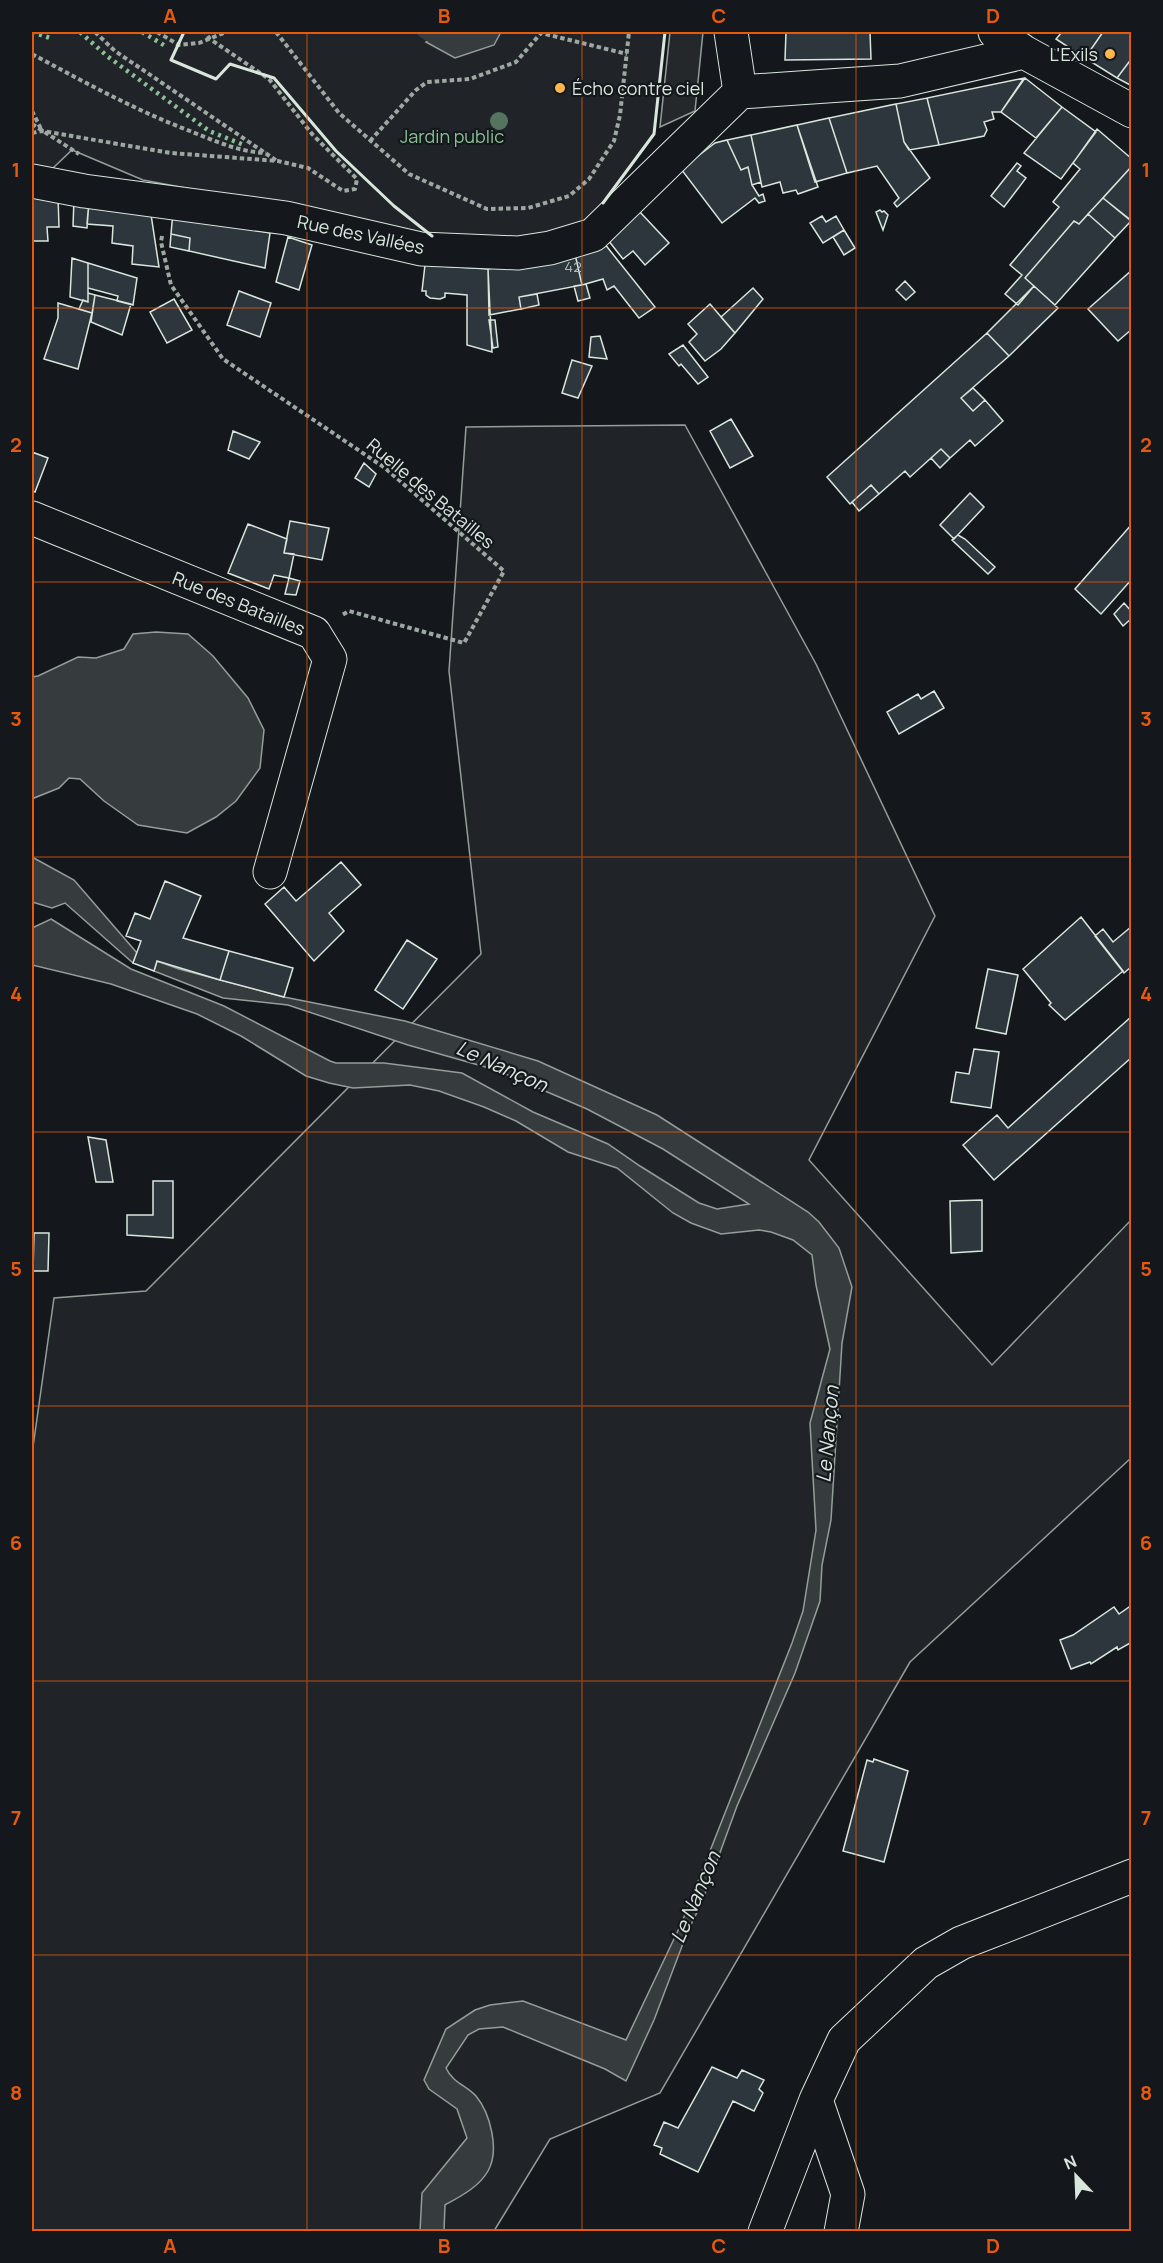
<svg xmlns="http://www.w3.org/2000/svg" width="1163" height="2263" font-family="Manrope,sans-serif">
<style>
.green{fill:#202428;stroke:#939e99;stroke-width:1.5}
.parking{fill:#24282b;stroke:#939e99;stroke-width:1.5}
.water{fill:#363b3e;stroke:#939e99;stroke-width:1.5}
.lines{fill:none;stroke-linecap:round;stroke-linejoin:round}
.stream{stroke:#363b3e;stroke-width:10}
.building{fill:#2c363c;stroke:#d8e6dc;stroke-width:1.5}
.minor-casing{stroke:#d8e6dc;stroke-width:35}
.path{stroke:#9da8a2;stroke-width:4;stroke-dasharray:4.5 3;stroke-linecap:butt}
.minor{stroke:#14181c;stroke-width:33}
.hedge{stroke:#8ac095;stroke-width:4.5;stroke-dasharray:3 4.5;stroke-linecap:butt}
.wall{stroke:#d8e6dc;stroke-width:3}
.tree{fill:#55745f}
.grid{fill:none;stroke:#e8590c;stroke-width:1.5;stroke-opacity:0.55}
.poi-dot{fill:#ffb74d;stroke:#14181c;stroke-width:2}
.labels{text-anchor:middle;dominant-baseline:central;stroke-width:4.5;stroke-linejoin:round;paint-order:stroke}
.number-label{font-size:15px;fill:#adbab4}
.poi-label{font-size:18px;fill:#d8e6dc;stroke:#14181c;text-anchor:end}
.park-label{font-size:18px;fill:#8ac095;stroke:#14181c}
.street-label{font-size:18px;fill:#d8e6dc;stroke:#14181c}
.water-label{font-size:20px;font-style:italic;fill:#d8e6dc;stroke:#14181c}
.neatline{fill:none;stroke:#e8590c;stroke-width:2}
.grid-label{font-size:20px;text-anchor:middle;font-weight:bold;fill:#e8590c}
</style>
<rect width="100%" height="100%" fill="#14181c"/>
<!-- green -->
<path class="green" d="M32,32h633l-11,102 -68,92 -47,13 -98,3 -191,-42 -107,-20 -71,-30 -19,18 -21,-2z
M685,425l131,239 119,252 -126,244 183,205 139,-145v238l-221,204 -250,431 -110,46 -56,92 -462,1v-778l22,-156 92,-7 335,-337 -32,-283 17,-244z"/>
<!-- parking -->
<path class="parking" d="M670,32h33l-8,79 -35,16z"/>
<!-- water -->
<path class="water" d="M437,32h64l-7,13 -39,13 -29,-16z
M156,632l32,2 25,22 35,42 16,32 -4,38 -24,33 -20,16 -29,16 -49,-8 -34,-24 -24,-22 -11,-1 -10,10 -25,10 -2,-2v-119l6,-1 40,-19 18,1 28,-9 9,-15z
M32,857l42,23 63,73 -4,10 -68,-60 -13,5 -20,-6z
M51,919l80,50 93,37 106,55 6,2h48l78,10 71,39 75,32 32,22 59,37 18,6 32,-5 -86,-55 -76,-40 -91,-39 -88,-25 -120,-40 -65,-7 -69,-27 3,-10 22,8 105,28 121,24 133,40 119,54 151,97 11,10 20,26 13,39 -10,56 -11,177 -9,45 -2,36 -25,72 -58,133 -35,96 -15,31 -33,87 -28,61 -21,-12 -102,-42 -24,2 -11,6 -22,33c7,15 20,17 30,28 14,17 24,54 12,75 -9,16 -27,25 -43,34l-1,26h-24l2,-38 45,-55 -10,-29 -28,-20 -5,-9 22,-51 29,-19 15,-5 33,-4 103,39 56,-118 110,-279 11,-32 13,-81 -6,-107 20,-74 -14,-64 -4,-30 -19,-15 -22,-8 -12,-2 -38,4 -30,-11 -18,-10 -56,-45 -49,-16 -52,-31 -32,-14 -45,-16 -29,-6 -57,3 -24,-5 -23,-7 -65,-40 -44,-22 -86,-30 -79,-19v-37z"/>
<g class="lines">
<!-- stream -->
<path class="stream" d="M422,32l6,4 17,3"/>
</g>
<!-- building -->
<path class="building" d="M786,32h84l1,27 -86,1z
M1062,32h41l-18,26 -29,-19z
M1103,32h29v26l-15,20 -32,-20z
M1132,58v28l-15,-8z
M1024,78l-23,34h-9l2,7 -10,3 3,8 -3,6 -45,9 -12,-47z
M1025,78l37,29 -26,31 -35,-26z
M927,98l12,47 -30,5 -5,-8 -8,-38z
M896,104l8,38 26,36 -33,29 -3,-4 5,-5 -22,-32 -30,7 -18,-55z
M1062,107l34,25 -35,47 -37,-26z
M829,118l18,55 -32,9 -18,-57z
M797,125l21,62 -20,7 -2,-4 -13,3 -3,-11 -18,5 -11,-52z
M1097,129l35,30v7l-53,58 -5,-3 -49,57 9,8 -16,19 -13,-11 17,-19 -12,-10 49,-58 -6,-5 27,-33 -7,-6z
M751,135l10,47 -9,3 -4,-18 -7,3 -14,-30z
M727,140l14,30 7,-3 4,18 7,11 4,-2 2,7 -6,2 -4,-5 -33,25 -41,-54 34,-26z
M1017,163l4,3 -4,5 9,7 -22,29 -13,-11z
M1132,166v55l-29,-23z
M58,196l1,31h-12l1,14h-16v-44z
M1103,198l28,23 -16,17 -27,-24z
M74,199l15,2 -2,27 -14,-2z
M89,201l61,7 9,59 -27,-3 1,-18 -21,-3 1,-17 -26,-2z
M638,210l31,33 -24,22 -12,-14 -10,8 -15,-19z
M880,210l2,2 2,-1 4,4 -5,15 -7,-18z
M173,212l97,21 -5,35 -76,-17 1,-13 -19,-4z
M1088,214l27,24 -60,67 -30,-27 49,-57 5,3z
M822,216l4,6 10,-6 8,14 -21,13 -13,-20z
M844,230l11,18 -11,7 -11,-18z
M171,234l19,4 -1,13 -19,-4z
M288,237l24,8 -13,45 -23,-8z
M604,243l51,64 -16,11 -25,-32 -7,4 -4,-11 -21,6 -7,-31z
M575,254l7,31 -63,12 2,12 -32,6 -1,-46z
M72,258l16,5v39l-18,-5z
M88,263l49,15 -4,27 -16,-4 1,-5 -30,-8z
M425,265l63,4 4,83 -25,-7v-50l-22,-2v4l-5,2 -10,-1 -4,-3v-4h-4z
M1132,270v59l-14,12 -30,-32z
M905,281l10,11 -9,8 -10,-10z
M586,284l4,14 -12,3 -4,-15z
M1034,286l24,22 -49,48 -22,-23z
M753,288l10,11 -28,34 -14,-16z
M239,291l32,12 -11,34 -33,-12z
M88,293l7,2 -3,18 -13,-4 4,-9 5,2z
M537,294l2,11 -18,4 -2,-12z
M95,295l36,9 -9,31 -31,-13z
M174,299l18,31 -25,13 -17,-31z
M58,303l34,10 -14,56 -34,-10 14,-41z
M710,304l25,29 -14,16 -16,12 -16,-19 8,-8 -9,-10z
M489,320h6l3,27 -5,1z
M987,333l22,23 -48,42 12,13 12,-11 18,21 -28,25 -5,-6 -20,18 -9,-9 -31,28 -5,-6 -26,23 -8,-9 -21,19 -23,-27z
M600,336l7,23 -18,-2 2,-20z
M683,345l25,32 -10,7 -17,-20 -2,2 -10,-12z
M572,360l20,6 -14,32 -16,-5z
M973,388l12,12 -12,11 -12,-13z
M731,419l22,37 -23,12 -20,-37z
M233,431l27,11 -11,17 -21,-9z
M941,449l9,9 -10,10 -9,-10z
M32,452l16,6 -13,34 -3,-1z
M364,463l12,11 -7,13 -14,-9z
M871,485l8,9 -20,17 -7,-9z
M970,493l14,14 -30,32 -14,-14z
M290,521l39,7 -7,32 -38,-7z
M248,524l39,15 -3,14 10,1 -5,24 -15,-3 -5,14 -41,-16z
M1132,524v55l-31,35 -26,-25z
M958,535l7,4 30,28 -7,7 -36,-34z
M289,578l11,3 -4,14 -11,-1z
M1124,603l8,9v6l-9,8 -9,-12z
M934,691l10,17 -45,26 -12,-22 31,-18 3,5z
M341,862l20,23 -32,28 15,18 -30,30 -49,-57 19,-17 12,14z
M165,881l36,15 -18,42 46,13 -9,29 -63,-19 -3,10 -21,-8 8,-22 -15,-5 9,-23 15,6z
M1081,917l42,54 -58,49 -16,-15 2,-2 -28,-34z
M1132,926v40l-8,7 -29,-37 8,-7 10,13z
M407,940l30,19 -34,50 -28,-19z
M229,951l64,17 -9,29 -64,-17z
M988,969l30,6 -12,59 -30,-6z
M1132,1016v41l-138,123 -31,-35 34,-30 11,13z
M974,1049l25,3 -8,56 -40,-6 5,-30 13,2z
M88,1137l18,3 7,42h-17z
M153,1181h20v57l-46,-3v-20h26z
M982,1200v51l-31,2 -1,-52z
M34,1233h15l-1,38h-15z
M1132,1605v37l-14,8 -1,-3 -26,17 -1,-2 -19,7 -11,-29 13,-5 41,-28 5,7z
M874,1759l34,12 -24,91 -41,-11 24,-91 6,2z
M712,2067l25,11 5,-8 22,10 -5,9 4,4 -9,18 -21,-10 -35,71 -38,-18 2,-6 -8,-3 10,-23 14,6z"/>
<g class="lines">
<!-- minor casing -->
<g class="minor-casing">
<path id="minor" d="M731,32l9,60
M995,32l29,20 108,59
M740,92l160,-11 124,-29
M32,181l52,10 202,27 135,31 97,4 32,-5 43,-13 147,-143
M32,518l282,115 16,26 -60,213
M816,2100l32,94 -7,38
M765,2232l51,-132 28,-60 82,-77 35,-20 171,-67"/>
</g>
<!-- path -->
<path class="path" d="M95,32l20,19 162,110
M157,32l22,13 20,-2 27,-11
M276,32l63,81 70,61 78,35 41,-1 41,-12 20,-17 25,-38 6,-26 9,-83
M32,54c52,28 103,56 158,77 25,10 49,21 76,22
M32,111l10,20
M32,124l47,30
M32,133l10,-2 129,22 107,8 30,7 35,23 12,-2 2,-10 -45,-45 -43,-55 -59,-40 -5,-7
M370,141l46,-51 11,-8 43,-3 46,-17 25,-29 86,21
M162,236l-1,6 10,43 52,74 162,109 119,103 -40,72 -115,-32 -7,4"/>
<!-- minor -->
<use href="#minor" class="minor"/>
<!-- hedge -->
<path class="hedge" d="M32,32l18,6
M80,32l27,24 102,75 35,14
M142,32l25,15"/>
<!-- wall -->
<path class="wall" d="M184,32l-13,28 45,19 14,-15 44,14 62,73 58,55 38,30
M603,203l51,-69 11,-102"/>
</g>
<!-- trees -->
<circle class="tree" cx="499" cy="121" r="9"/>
<!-- grid -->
<path class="grid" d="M307,32v2200M582,32v2200M856,32v2200M32,308h1100M32,582h1100M32,857h1100M32,1132h1100M32,1406h1100M32,1681h1100M32,1955h1100"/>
<!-- markers -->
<g class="poi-dot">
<circle cx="1110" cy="54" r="6"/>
<circle cx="560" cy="88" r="6"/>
</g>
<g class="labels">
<!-- number labels -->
<g class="number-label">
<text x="573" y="266">42</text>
</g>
<!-- poi labels -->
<g class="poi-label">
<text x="1098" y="54">L'Exils</text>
<text x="572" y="88" text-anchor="start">Écho contre ciel</text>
</g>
<!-- park labels -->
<g class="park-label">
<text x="452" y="136">Jardin public</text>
</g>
<!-- street labels -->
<g class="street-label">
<text transform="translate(361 234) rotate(12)">Rue des Vallées</text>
<text transform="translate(431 493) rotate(40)">Ruelle des Batailles</text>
<text transform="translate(239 603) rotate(22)">Rue des Batailles</text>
</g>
<!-- water labels -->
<g class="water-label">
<text transform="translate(502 1066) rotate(24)">Le Nançon</text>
<text transform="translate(827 1434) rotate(-85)">Le Nançon</text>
<text transform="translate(695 1897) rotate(-67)">Le Nançon</text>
</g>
</g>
<!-- border -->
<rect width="1163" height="2263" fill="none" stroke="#14181c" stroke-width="66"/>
<!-- north arrow -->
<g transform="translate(1076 2176) rotate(337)" stroke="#14181c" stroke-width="4.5" paint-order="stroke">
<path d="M0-4.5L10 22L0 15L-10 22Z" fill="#d8e6dc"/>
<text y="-9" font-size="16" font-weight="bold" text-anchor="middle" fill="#d8e6dc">N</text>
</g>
<rect x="33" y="33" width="1097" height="2197" class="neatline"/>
<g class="grid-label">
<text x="170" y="23">A</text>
<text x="444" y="23">B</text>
<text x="719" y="23">C</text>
<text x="993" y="23">D</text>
<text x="16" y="177">1</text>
<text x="1146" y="177">1</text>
<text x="16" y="452">2</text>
<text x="1146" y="452">2</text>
<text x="16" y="726">3</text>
<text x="1146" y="726">3</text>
<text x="16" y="1001">4</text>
<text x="1146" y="1001">4</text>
<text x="16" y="1276">5</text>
<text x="1146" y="1276">5</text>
<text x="16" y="1550">6</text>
<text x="1146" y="1550">6</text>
<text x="16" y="1825">7</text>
<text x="1146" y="1825">7</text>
<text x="16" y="2100">8</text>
<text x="1146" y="2100">8</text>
<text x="170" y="2253">A</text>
<text x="444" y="2253">B</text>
<text x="719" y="2253">C</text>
<text x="993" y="2253">D</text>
</g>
</svg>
